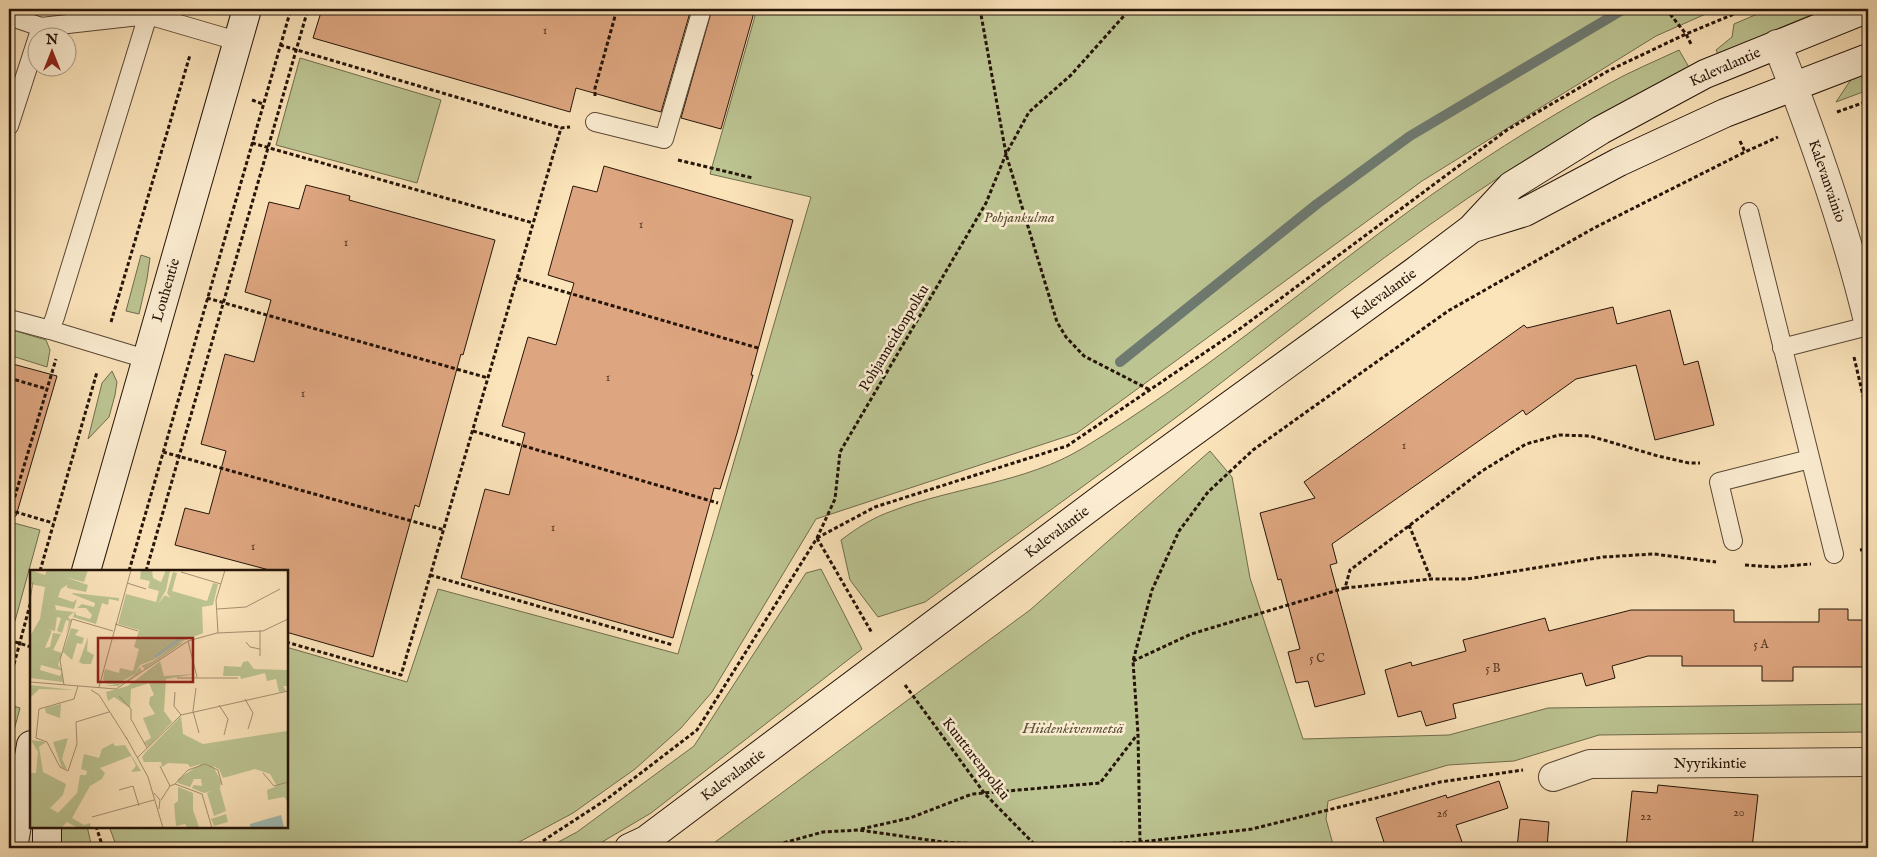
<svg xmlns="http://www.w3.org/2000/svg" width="1877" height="857" font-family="'IM FELL English',serif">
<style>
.green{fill:#bcc492;stroke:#706c4d}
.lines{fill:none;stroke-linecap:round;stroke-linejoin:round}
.stream{stroke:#6e7970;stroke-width:10}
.building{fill:#dea680;stroke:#251408}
.lane-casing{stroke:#5a4834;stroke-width:20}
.street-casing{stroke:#5a4834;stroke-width:30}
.secondary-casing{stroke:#251408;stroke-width:30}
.path{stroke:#251408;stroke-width:3;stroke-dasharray:4 2.5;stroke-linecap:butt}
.lane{stroke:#fcedd2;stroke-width:18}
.street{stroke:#fcedd2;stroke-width:28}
.secondary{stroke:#fcedd2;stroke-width:28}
.labels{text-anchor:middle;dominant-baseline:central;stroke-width:5;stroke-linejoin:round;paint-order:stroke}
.number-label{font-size:12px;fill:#533826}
.street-label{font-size:15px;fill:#251408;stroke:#fcedd2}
.park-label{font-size:15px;font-style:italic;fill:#5a5238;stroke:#fcedd2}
.inset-river{fill:none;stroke:#9fbdb5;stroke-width:2.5}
.inset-road{fill:none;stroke:#a59073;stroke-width:1}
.view{fill:#8f2418;fill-opacity:0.15;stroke:#8f2418;stroke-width:2.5}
.inset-edge{fill:none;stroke:#251408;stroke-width:2.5}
</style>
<rect width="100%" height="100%" fill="#fbe3ba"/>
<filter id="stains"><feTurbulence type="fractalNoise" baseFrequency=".004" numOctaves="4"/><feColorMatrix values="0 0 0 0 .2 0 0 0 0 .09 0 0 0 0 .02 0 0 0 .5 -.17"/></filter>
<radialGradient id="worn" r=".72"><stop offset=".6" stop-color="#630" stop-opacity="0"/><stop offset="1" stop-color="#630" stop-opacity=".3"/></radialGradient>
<!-- green -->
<path class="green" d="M757,9h960l-61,27 -234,145 -345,252 -261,86 -104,173 -31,36 -46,41 -62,44 -65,35h-391l-8,-22h177v-179l121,35 31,-93 240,65 133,-457 -101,-23z
M1769,9h56l-107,45 -2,-4 16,-13 2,-13z
M1679,50l11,19c-61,32 -122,64 -180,101 -114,74 -220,160 -328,243 -85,64 -172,126 -257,189l-47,15 -28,-37 -9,-40c16,-12 33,-23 51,-29 62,-24 134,-28 191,-63 114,-69 216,-156 322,-234 65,-48 133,-91 203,-130 23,-13 48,-23 71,-34z
M300,58l141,42 -24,83 -141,-38z
M1868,71v19l-32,12 16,-24z
M141,255l9,3 -3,21 -8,35 -13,-3z
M9,329l37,11 4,10 -3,17 -38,-12z
M112,371l5,11 -2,13 -6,22 -21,22 14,-56z
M1210,451l22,26 18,101 53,161 146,-4 99,-27 320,-4v28l-269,3 -85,26 -66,4 -120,36 -2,18 8,29h-627l323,-238z
M14,523l26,7 -25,91 -4,3h-2v-82z
M821,569l41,80 -211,164 -59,35h-45l30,-16 117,-86 112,-173z
M10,705l10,3 -11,41v-40z
M60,826h27l5,22h-33z"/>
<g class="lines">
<!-- stream -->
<path class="stream" d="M1120,362l197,-158 93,-68 214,-127"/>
</g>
<!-- building -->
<path class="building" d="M322,9h369l-30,103 -85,-24 -6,24 -257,-74z
M712,9h43l-34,120 -40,-11z
M604,166l189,54 -42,155h2l-16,58 -17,56 -6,-1 -41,150 -212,-60 24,-89 24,6 16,-62 -23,-7 26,-89 28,8 18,-62 -26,-8 25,-89 24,6z
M306,185l44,11 -1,4 146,40 -32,115 -2,-1 -42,153 -4,-2 -42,152 -87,-25v-61h-13l-98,-26 10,-37 24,6 17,-63 -25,-7 24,-90 29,8 17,-62 -26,-8 24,-90 30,7z
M1613,307l4,17 53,-14 14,55 14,-4 16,64 -59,15 -19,-75 -60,14 -50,36 -3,-5 -191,134 5,19 -7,2 35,129 -50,13 -7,-26 -12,2 -8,-31 12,-3 -19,-70 -3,1 -18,-67 55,-15 -11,-16 220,-157 3,3z
M9,363l48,13 -41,140 -7,-1z
M1819,609h29v11h20v47h-75v14h-31v-15h-80v-10h-34l-36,10 3,12 -29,8 -4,-13 -129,31 3,14 -30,8 -5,-15 -23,6 -13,-47 26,-8 1,4 54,-15 -3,-11 82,-22 4,13 82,-21h103v12h85z
M1499,781l9,27 -52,17 6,17 -18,6h-58l-10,-30 70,-23 1,3z
M1658,785l100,10 -6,53h-126l6,-57 25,2z
M1520,819l29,3 -2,26h-30z"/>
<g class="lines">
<!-- lane casing -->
<g class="lane-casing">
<path id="lane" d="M9,16l32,11 107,-12 89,26
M595,122l69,17 38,-130
M9,126l32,-99
M1749,212l85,342
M9,319l41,11
M1782,348l86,-22
M146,359l-96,-29 5,-13 93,-302
M1733,541l-14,-59 91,-23"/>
</g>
<!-- street casing -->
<g class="street-casing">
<path id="street" d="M1777,44c36,91 68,182 91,277
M1553,777l37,-13 278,-2"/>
</g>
<!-- secondary casing -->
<g class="secondary-casing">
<path id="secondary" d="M1473,228l52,-16 94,-50 106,-49 143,-55
M86,571l161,-562
M13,848l18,-103
M47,848v-22
M629,848l17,-8 463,-347 305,-221 57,-43 40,-43 90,-56 104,-56 161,-65"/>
</g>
<!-- path -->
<path class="path" d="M980,9l26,145 51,168 9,15 18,19 66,34
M1666,9l20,25 6,12
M280,45l281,83 9,-1
M595,96v-8l22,-79
M252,100l11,4
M1837,112l31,-11
M1740,141l5,11
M252,143l281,80
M678,160l75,18
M517,278l241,70
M207,298l281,80
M111,322l79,-267
M1854,357l14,60
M9,378l38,11
M473,431l245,72
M163,452l281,78
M9,510l44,13
M9,516l47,-157
M1409,525l22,54
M817,538l58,-31 192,-61 174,-118 266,-198 101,-59 78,-37 60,-25
M817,538l55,95
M1860,550l8,-1
M1745,565l29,2 37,-3
M40,571l57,-199
M129,571l162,-562
M146,571l162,-562
M430,575l243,70
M1345,588l86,-9h36l136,-22 51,-3 62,8
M9,640l22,7
M286,642l115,33 160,-547
M1133,661l58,-27 154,-46 5,-18 132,-99 44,-27 33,-9 31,1 68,20 31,7h11
M9,683l22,-82
M905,685l80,109 53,54
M96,826l7,22
M861,829l49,-11 62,-24 128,-11 37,-48
M532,848l75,-49 90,-69 120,-192 18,-39 5,-47 146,-249 20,-49 23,-42 42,-37 59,-66
M765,848l58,-16 36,-2 84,12 94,5 103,-5 112,-13 188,-47 83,-12
M1138,848l2,-6 -2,-108 -5,-73 19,-71 27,-59 29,-39 45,-42 195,-139 146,-83 151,-76 33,-15"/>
<!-- lane -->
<use href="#lane" class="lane"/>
<!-- street -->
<use href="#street" class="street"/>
<!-- secondary -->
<use href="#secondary" class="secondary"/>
</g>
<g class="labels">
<!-- number labels -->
<g class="number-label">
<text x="545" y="30">1</text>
<text x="641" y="224">1</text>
<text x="346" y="242">1</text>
<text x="608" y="377">1</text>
<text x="303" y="393">1</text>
<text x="1404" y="445">1</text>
<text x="553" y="527">1</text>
<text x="253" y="546">1</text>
<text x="1761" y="644">5 A</text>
<text x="1317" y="658">5 C</text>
<text x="1493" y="668">5 B</text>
<text x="1739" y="812">20</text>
<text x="1442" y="813">26</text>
<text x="1646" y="816">22</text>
</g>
<!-- street labels -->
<g class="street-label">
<text transform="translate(1725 67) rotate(-24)">Kalevalantie</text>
<text transform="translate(1827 181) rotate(71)">Kalevanvainio</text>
<text transform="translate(166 290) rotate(-74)">Louhentie</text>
<text transform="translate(1384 294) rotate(-36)">Kalevalantie</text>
<text transform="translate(894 338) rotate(-59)">Pohjanneidonpolku</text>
<text transform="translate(1057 532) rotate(-37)">Kalevalantie</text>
<text transform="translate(976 759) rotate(52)">Kuuttarenpolku</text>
<text x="1710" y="763">Nyyrikintie</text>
<text transform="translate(733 775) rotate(-37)">Kalevalantie</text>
</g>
<!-- park labels -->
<g class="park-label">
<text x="1019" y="217">Pohjankulma</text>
<text x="1073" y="728">Hiidenkivenmetsä</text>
</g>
</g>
<!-- overview -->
<g transform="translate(30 570)">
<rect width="258" height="258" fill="#fbe3ba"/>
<path d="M0,0l15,5 2,-5h41l-4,12 -19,-5 23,8 -2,7 -19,-4v-3l-6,4 -3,8 15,5 4,-3 -3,10 -19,-4 1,5 18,2 -6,5 3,3 -5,14 3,-13 -3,-1 -4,13 -5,-2 4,-13 -4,-1 -2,14 -8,-2 5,2 -7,17 5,-1 3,-14 8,1 -8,16 9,3 -4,12 5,6 -22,-6 -1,5 20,6 2,-4 1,10 -33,-4v-42l10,-17 5,-32 -15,-3zM111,0h11l1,8 8,4 5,-12 4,1 -4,19 -8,14 7,-9 5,3 -3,-5 6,-21 4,1 -5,18 35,10 6,-18 5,1 -5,21 -11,2 1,26 -25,10 6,-1 -39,27 -4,-3 12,-5 20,-15 -20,14 -13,5 -5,8 5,-6 2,4 -18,12 -6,3h-12l16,-3 11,-7 2,-2 -18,10h-10l-4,-5 2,-10 14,4 1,-5 13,3 6,-22 -5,-2 5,-17 -21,-6 8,-30 30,8 3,-11 -11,-3 2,-7 -10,-2zM42,24l1,-1 46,5v3l-10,-2 -1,6 -6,-2 -6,21 -23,-7 2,-6 1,4 14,4 2,-4 -6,-7h-9l5,-4 12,3 1,-4zM41,58l8,2 -4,5 9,3 -2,6 -5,-1 -5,17 -9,-8zM58,67l-1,14 7,4 -3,9h-8l-4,-2zM130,91l4,15 31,-2 -29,5 -2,32 8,11 -24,25 -4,-5 7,-4 -8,-20 12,-4 -6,-10 1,-7 4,-2 -5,-12 -18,6 -1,19 -16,-11 -6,4 -2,-9 22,-6zM218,91l6,8 33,1v16h-4l3,5 -7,1 -3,-13 -9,2 -2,-8 -24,6 -1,-3h-17l1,-10 17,1 2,-5zM0,115l44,5 -35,-1 -9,9zM31,134l-1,14 -14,-5 -1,-5zM151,146l2,18 20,10 84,-13v70l-3,-4 -16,3 -1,-10 10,-4 -7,-12 -15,-5 -32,9 -4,-9 -6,-3 8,15 -1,8 6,22 -12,5 -7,-23 5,-2 -8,2 -12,-5 2,-3 8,1 -1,-7h-7l-4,8 -12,-4v-4l23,-15 -11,3 -2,-3 -20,-1 -6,4 -1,-5h-17l-2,-5 3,-4zM38,168l-6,21 5,10 -5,-1 -9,-26zM1,170l15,2 -7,5 4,25 23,12 -3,11 -13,13 8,5 19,-20 3,-18h6l1,-4 -6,-2 3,-15 15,4 3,-9 11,-6 2,3 10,-1 16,26 -10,1 5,-6 -5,-10 -31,12 5,5 -3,6 -12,7 -18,32 12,7 6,-2 1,5 -15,-1 -9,-5 -5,5h-32v-54h6l2,-21zM148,217l15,6v17l6,17h-12l-2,-3 -9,2 -2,-22 4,-3zM196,244l2,8 -14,4 -3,-7z" fill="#bcc492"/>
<path d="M251,245l3,12h-34v-3z" fill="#9fbdb5"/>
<path class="inset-river" d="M125,87l26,-19"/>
<path class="inset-road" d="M151,2l40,12M97,13l19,6M0,30l3,-18M187,39l29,-2 34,-18M85,54l23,7M188,63l-2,-33 9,-30M158,71l9,36M216,72l4,5 10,2M230,86v-26M147,108h61M0,112l86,7 72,-48 29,-8 46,-2 25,-12M34,115l-4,-25 12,-41 41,12M69,117l32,-117M166,118l-3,23 6,22M61,120l8,5 28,44M145,122l-1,14 7,9M89,126l12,13v10l16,29M215,129l8,14 -5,16M189,135l9,14 -4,16M96,167l22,40 15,51M6,168l11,4 13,25 8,4 9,-27 -1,-22 33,-10M6,168l3,-29 35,-10 4,-13M107,188l44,-43 107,-24M130,196l10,20M233,203l11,13 14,-4M145,214l13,-14 17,-6 13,6 4,15M145,214l27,10 10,34M89,220l14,-4 6,20M124,223l6,7 -1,9M131,230l9,-14 5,-2M62,247l62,-17"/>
<path class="view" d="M68,68h95v44h-95z"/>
<rect width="258" height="258" class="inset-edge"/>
</g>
<!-- margin -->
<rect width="1877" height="857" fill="none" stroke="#fbe3ba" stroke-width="30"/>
<rect x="10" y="10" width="1857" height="837" fill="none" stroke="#251408" stroke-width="2.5"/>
<rect x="15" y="15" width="1847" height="827" fill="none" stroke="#251408"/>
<!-- north arrow -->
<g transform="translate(52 52)"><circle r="24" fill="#fcedd2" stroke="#a69681"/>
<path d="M0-4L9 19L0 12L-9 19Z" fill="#8f2418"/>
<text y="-8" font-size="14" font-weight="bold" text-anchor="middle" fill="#251408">N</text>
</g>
<rect width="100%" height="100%" filter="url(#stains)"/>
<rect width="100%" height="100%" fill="url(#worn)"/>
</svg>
